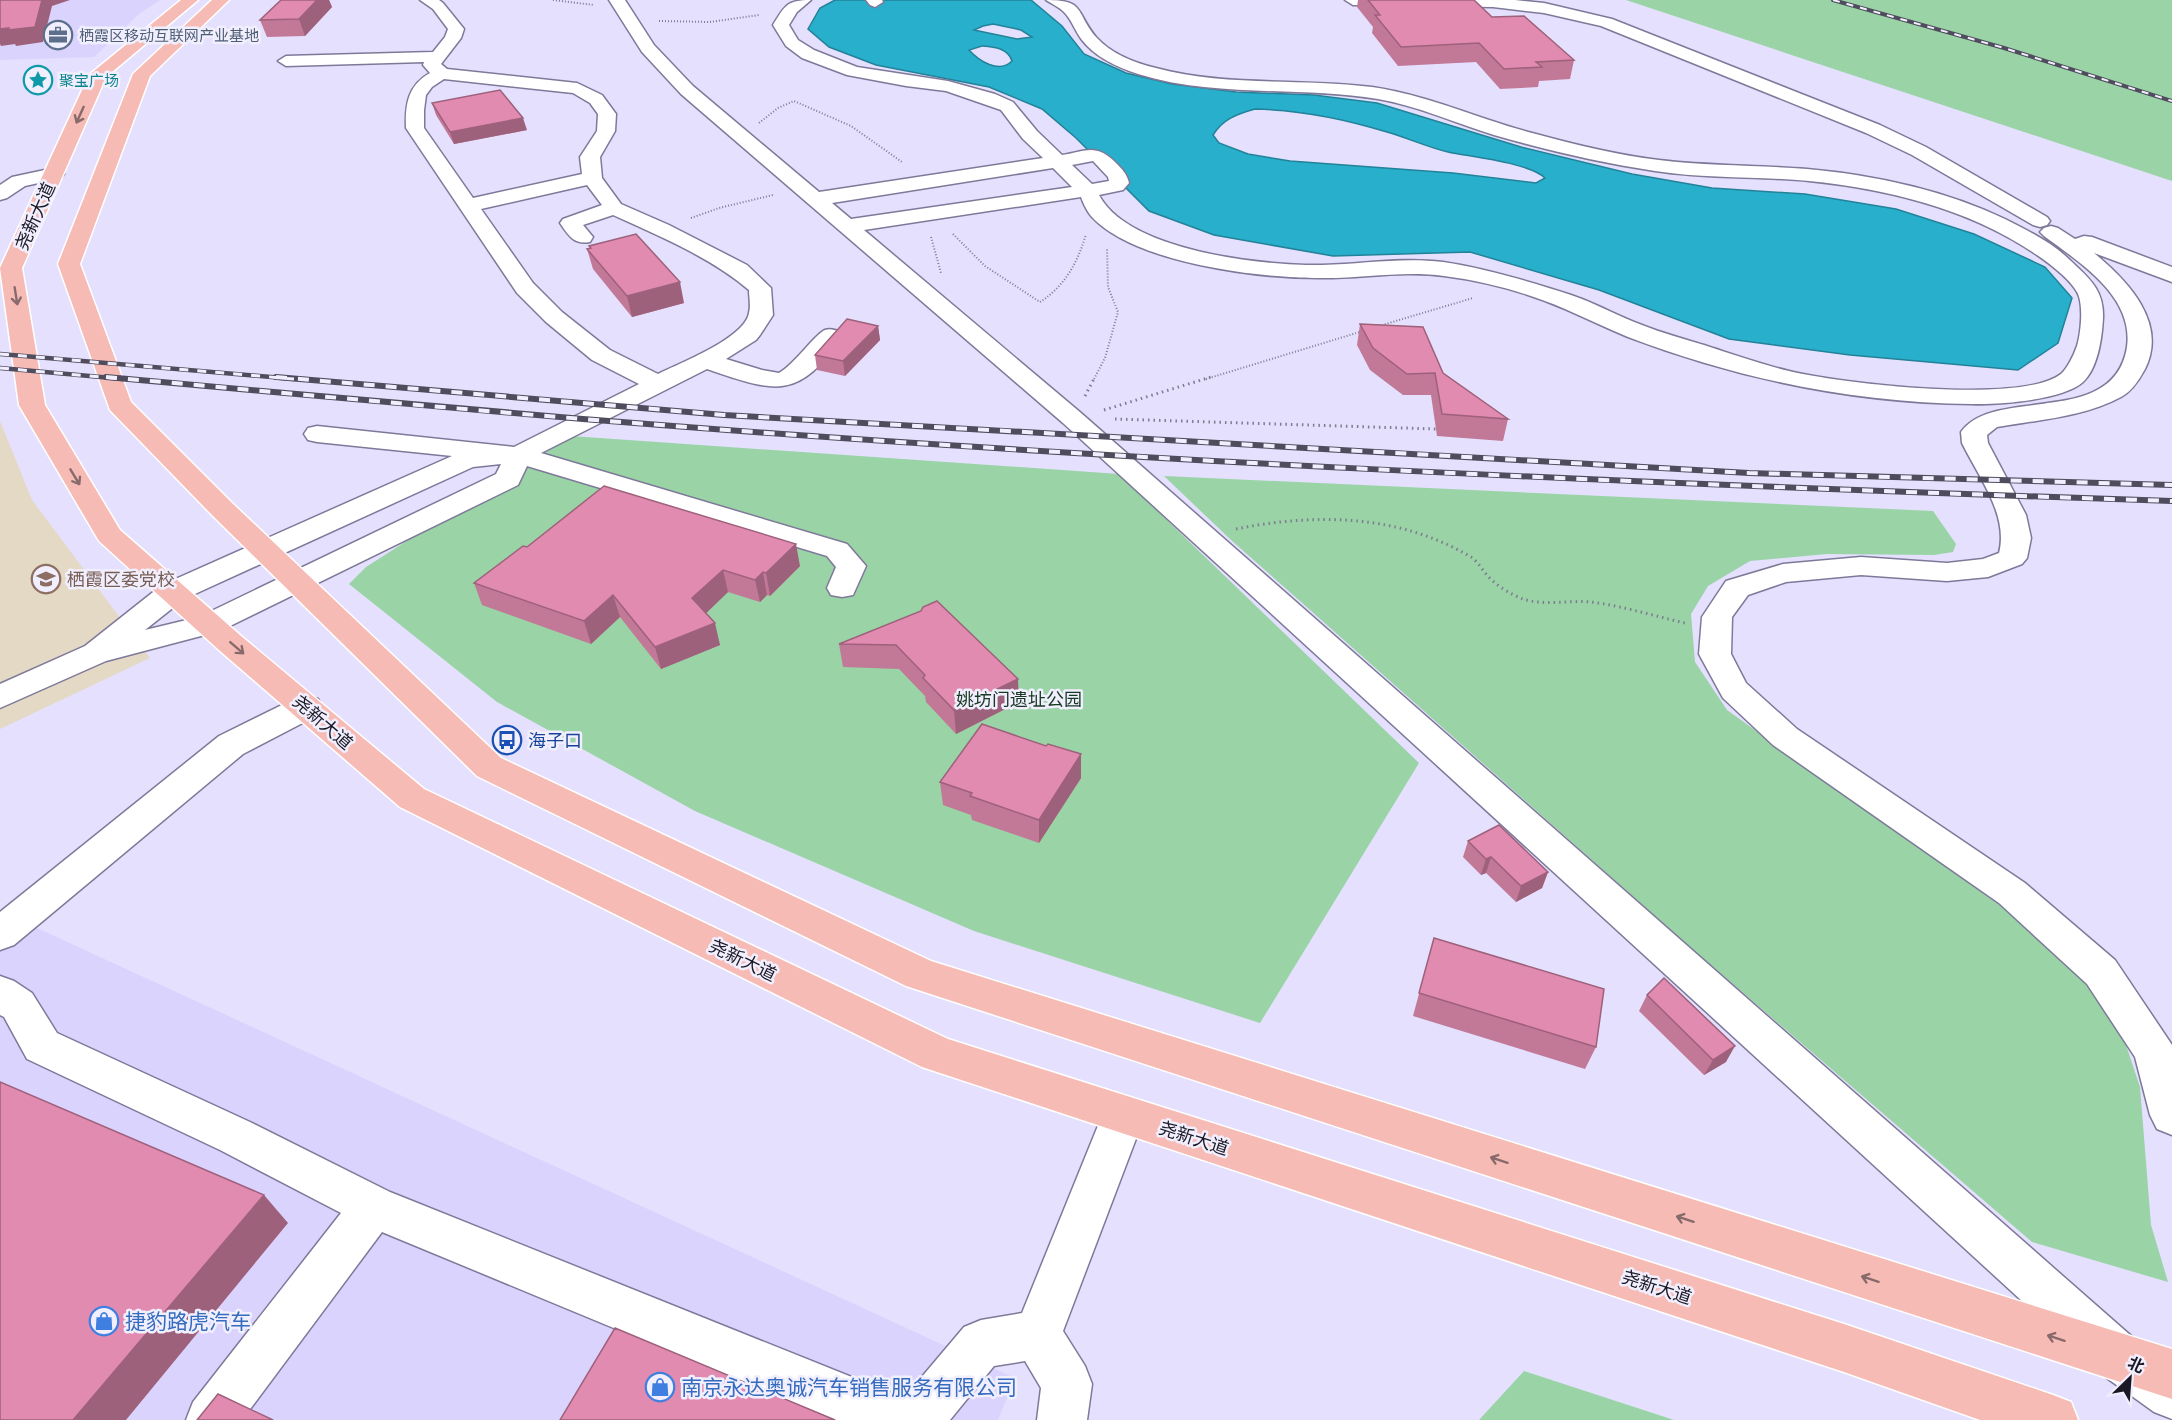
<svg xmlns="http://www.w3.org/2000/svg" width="2172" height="1420" font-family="Quicksand,'Noto Sans SC',sans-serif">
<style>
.built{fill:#dad3fe}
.education{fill:#e4d9c5}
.green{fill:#99d3a6}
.water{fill:#27afcb;stroke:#238299;stroke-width:1.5;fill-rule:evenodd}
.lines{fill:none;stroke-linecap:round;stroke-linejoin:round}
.minor-casing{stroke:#7e7999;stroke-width:3}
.major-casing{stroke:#fff;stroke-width:3}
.path-far1{stroke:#7f7c91;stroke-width:2;stroke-dasharray:1 2;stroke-linecap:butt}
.path{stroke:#7f7c91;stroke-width:3;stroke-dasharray:1.5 4;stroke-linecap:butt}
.minor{fill:#fff;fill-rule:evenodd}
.major{fill:#f7bbb5;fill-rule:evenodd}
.rail-far2-casing{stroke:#4f4c5d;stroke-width:4}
.rail-far1-casing{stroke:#4f4c5d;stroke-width:4.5}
.rail-casing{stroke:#4f4c5d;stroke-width:6}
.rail-far2{stroke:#f1effe;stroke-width:2;stroke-dasharray:7;stroke-linecap:butt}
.rail-far1{stroke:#f1effe;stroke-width:3;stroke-dasharray:9;stroke-linecap:butt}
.rail{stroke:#f1effe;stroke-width:4;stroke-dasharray:11;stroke-linecap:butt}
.wall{fill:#c27897}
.shaded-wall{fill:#9e617b}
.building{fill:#e28bb0;stroke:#9e617b;stroke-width:1.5}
.oneway{stroke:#886a6c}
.labels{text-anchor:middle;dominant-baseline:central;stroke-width:5;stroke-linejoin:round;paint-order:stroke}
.far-service-label{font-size:15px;fill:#4e5e75;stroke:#f1effe;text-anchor:start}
.far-culture-label{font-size:15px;fill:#0d838f;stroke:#f1effe;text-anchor:start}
.street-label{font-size:18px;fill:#1a1824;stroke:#f1effe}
.education-label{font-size:18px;fill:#785e54;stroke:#f1effe;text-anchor:start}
.park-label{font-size:18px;fill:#173821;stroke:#f1effe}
.transit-label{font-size:18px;fill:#164399;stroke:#f1effe;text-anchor:start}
.near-shop-label{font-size:21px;fill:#366cbe;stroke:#f1effe;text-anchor:start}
</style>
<rect width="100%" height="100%" fill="#e4e0fd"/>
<!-- built -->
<path class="built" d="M0,0h160l-21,14 -45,43 -94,3z
M0,911l1015,467 -17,42h-998z"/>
<!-- education -->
<path class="education" d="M0,421l32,79 118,158 -150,71z"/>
<!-- green -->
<path class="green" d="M1626,0h546v181z
M571,436l548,38 300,289 -159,260 -286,-92 -279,-120 -198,-109 -148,-118 17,-17z
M1164,476l769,35 23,33 -3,8 -19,3 -107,-1 -77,7 -42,25 -17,28 4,48 32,48 313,224 40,40 42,59 18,54 11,138 17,57 -136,-40 -334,-288 -467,-414z
M1524,1371l150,49h-195z"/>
<!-- water -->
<path class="water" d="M835,0h196l31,26 22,28 42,19 46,11 64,8 78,3 63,8 144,44 111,27 80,14 93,6 91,15 78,25 71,33 27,31 -14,45 -40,27 -168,-15 -121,-16 -130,-49 -129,-38 -137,4 -119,-21 -65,-24 -73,-73 -34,-29 -53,-22 -113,-22 -47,-18 -21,-18 12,-21zM993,24l28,6 11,7 -15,2 -43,-9 9,-4zM982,46c12,1 26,2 30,15 -13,13 -33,0 -43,-11zM1255,109c44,1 90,10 132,23 21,6 40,15 61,20 24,5 82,11 97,26l-9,5 -83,-10 -163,-12 -42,-7 -29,-11 -6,-8c10,-16 24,-21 42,-26z"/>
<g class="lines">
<!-- minor casing -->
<g class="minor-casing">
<path id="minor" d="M420,0h19l4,3 21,26 -3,9 -20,26 6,5 130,14 25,12 14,19 -1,17 -15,26 2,21 19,26 48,21 78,40 24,23 2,27 -13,20 -4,5 -30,19 36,11 17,3c16,-9 36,-39 46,-43 5,-2 9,0 14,1l4,5c-46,66 -68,56 -136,33l-166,84 306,91 19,22 -13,29 -11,2 -11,-2 -4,-7 9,-21 -9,-11 -300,-90 -9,19 -298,146 -114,30 -106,47v-24l85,-38 77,-61 290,-129 -135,-14 -9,-2 -4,-6 4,-6 9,-2 197,21 125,-63 -47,-24 -46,-38 -29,-29 -111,-165c-1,-23 2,-43 24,-55l-7,-8 1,-3 -138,4 -8,-5 8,-5 147,-4 12,-15 3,-8 -15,-20zM444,79l129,14 17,10 8,11 -1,17 -17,26 2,17 -109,24 -49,-70v-18l2,-15 6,-8zM587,185l15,20 -39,14 -3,4c8,12 14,22 30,19l3,-5 -10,-12 30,-10c46,21 97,42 136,75 0,7 2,16 0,23 -4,25 -69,50 -91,61l-48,-24 -48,-38 -29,-29 -52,-74zM501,464l-5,10 -297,143 -54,13 39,-31 289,-132z
M609,0h16l29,45 39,41 126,106 224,-34 -20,-19 -22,-29 -55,-19 -40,-5 -59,-11 -45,-17 -16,-12 -13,-21c12,-19 13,-25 38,-25l-14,12 -8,13 9,15 16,10 43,17 91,14 47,13 18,8 24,29 25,24c25,-4 34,-12 54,8 6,6 11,11 13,20l-6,7 -24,5c29,56 164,71 223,70 40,-1 81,-8 121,-3 41,6 88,20 128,33 24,8 47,21 71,30 20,8 42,14 62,20 28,9 56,19 85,26 50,12 231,34 272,3 6,-5 13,-19 16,-28 4,-13 7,-42 0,-54 -8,-14 -27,-28 -40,-37 -67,-46 -149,-66 -228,-74 -51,-5 -104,-2 -154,-10 -54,-8 -109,-21 -161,-36 -39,-12 -76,-29 -116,-36 -79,-13 -163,-1 -240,-25 -21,-7 -43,-17 -56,-34 -7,-9 -10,-20 -18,-28 -5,-5 -12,-8 -18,-12 40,0 29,12 50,37 15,17 39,26 60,31 70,19 145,10 216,19 56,8 109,33 164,47 40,11 82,21 123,26 49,6 99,5 148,9 67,6 137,21 198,50 24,12 48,24 67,43 19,18 32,29 31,56 -1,19 -5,50 -20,64 -20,18 -84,23 -111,22 -118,-1 -233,-25 -344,-67 -22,-9 -42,-19 -63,-28 -37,-16 -81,-28 -121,-33 -41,-6 -84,3 -125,2 -61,0 -184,-15 -227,-61 -4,-4 -9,-14 -11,-20l-217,33 217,183 1057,929 34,22v55l-18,-7 -50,-36 -1041,-953 -382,-329 -39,-42zM1093,161l15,16 1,4 -17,3 -20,-19zM1053,168l19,19 -221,32 -19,-16z
M866,0h16l1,2 -8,5 -5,-2z
M1345,0h170l29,3 68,16 268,106 46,22 121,70 3,4 -3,4 -7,2 -7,-2 -121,-70 -46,-22 -265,-107 -57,-13 -51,-6 -140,-2z
M54,168l7,2 3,4 -3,4 -36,8 -18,12 -7,2v-15l12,-8z
M2051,226l7,2 17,11 9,-3 8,1 80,30v15l-78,-29c34,28 74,70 51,116 -6,11 -13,22 -24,28 -37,20 -83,23 -124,30l-10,8 1,8 38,72 5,23 -4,20 -5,6 -34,13 -41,4 -86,-6 -75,7 -38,13 -16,22 -1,37 15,29 51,46 228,154 90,77 57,85v90l-15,-6 -7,-14 -15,-58 -48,-73 -88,-81 -226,-158 -50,-47 -24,-44 3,-37 24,-36 57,-17 78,-7 86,6 36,-4 16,-6c10,-38 -21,-77 -37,-110l-1,-11c33,-47 153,-3 166,-85 7,-51 -48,-85 -83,-111l-4,-4 4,-4z
M306,696l12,3 4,8 -4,8 -75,39 -229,191 -14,5v-38l219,-176 75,-37z
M0,976l14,5 18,12 25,40 193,89 140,70 514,206 60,-71 17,-7 41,-7 86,-212 15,-6 15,6 7,14 -82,216 22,35 7,18 -5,36h-50l4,-32 -16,-27 -31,5 -44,54h-114l-454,-188 -140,188h-56l7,-18 148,-189 -121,-63 -193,-91 -23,-42 -4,-2z"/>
</g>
<!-- major casing -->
<g class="major-casing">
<path id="major" d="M181,0h17l-92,77 -84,191 23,137 75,125 121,106 183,153 524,250 896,285 209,71 18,7 7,18h-98l-136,-48 -922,-305 -522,-260 -181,-157 -120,-109 -80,-136 -19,-137 89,-193z
M212,0h17l-79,76 -70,188 51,138 101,101 269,255 430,203 1241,388v50l-1266,-413 -429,-210 -265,-261 -102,-105 -52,-146 75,-190z"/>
</g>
<!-- path-far1 -->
<path class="path-far1" d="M553,0l41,5
M659,21l51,1 49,-7
M759,123l19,-15 16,-7 57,25 51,36
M691,218l28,-10 54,-13
M953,234l32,32 55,36c25,-16 38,-40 46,-68
M931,237l10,36
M1379,326l94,-28
M1094,379l11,-21 13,-46 -10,-25 -1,-39
M1206,379l157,-48"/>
<!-- path -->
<path class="path" d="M1085,396l10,-19
M1104,410l107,-33
M1115,419l321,10
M1236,529c79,-16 163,-15 235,28 6,4 10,11 15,17 9,11 24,20 37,25 22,7 46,1 68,3 32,4 63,14 94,21"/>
<!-- minor -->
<use href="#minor" class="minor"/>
<!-- major -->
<use href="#major" class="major"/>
<!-- rail-far2 casing -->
<g class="rail-far2-casing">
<path id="rail-far2" d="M1833,0l171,48 168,53"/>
</g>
<!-- rail-far1 casing -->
<g class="rail-far1-casing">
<path id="rail-far1" d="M0,354l294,25
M0,368l123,11"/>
</g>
<!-- rail casing -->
<g class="rail-casing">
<path id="rail" d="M106,377c159,14 318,29 477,42 528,42 1059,65 1589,82
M276,377l448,38 1025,58 423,12"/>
</g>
<!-- rail-far2 -->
<use href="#rail-far2" class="rail-far2"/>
<!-- rail-far1 -->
<use href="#rail-far1" class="rail-far1"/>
<!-- rail -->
<use href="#rail" class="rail"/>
</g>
<!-- wall -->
<path class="wall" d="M281,0h48l3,7 -27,29 -38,1 -7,-17z
M1358,0h116l18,17 82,43 -4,19 -31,2 -1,6 -38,2 -24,-27 -78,4 -26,-33 1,-6 -16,-20z
M432,103l95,27 -73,14 -18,-29z
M589,246l95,57 -52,14 -39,-48 -6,-20 3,-1z
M1360,324l83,49 65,46 -5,22 -66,-5 -6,-41h-28l-33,-25 -13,-25z
M878,326l2,14 -35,36 -28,-6 -2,-15z
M527,547l273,19 -30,30 -3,-1 -7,7 -32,-10 -22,21 14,32 -59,24 -41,-52 -29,27 -109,-39 -8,-22z
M921,611l98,91 -63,32 -30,-32 -1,-6 -26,-27 -56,-2 -4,-23z
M1046,746l35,8v24l-42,65 -67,-23 -1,-5 -28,-10 -3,-23z
M1468,841l80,31 -6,16 -26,14 -30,-29 -5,2 -18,-18z
M1434,938l162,109 -11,22 -172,-53z
M1647,995l79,67 -22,13 -65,-64z"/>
<!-- shaded-wall -->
<path class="shaded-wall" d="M42,0h28l-18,6 -9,36 -27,4 -1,-2 -14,2 -1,-2v-20l9,4z
M317,0h12l3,7 -27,29 -6,-17z
M523,118l4,12 -73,14 -4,-12z
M680,282l4,21 -52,14 -5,-21z
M878,326l2,14 -35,36 -2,-15z
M796,544l4,22 -30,30 -4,-23z
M723,570l5,22 -30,29 -6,-23z
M763,572l4,23 -7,7 -5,-22z
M613,595l7,22 -29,27 -7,-23z
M715,623l5,22 -59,24 -6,-22z
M1018,679l1,23 -63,32 -2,-24z
M1081,754v24l-42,65v-23z
M1491,857l-5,16 -5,2 5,-16z
M1548,872l-6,16 -26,14 5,-16z
M1735,1046l-9,16 -22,13 9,-15z
M264,1195l24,28 -162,197h-53z"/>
<!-- building -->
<path class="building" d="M0,0h42l-7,27 -27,3 1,-2 -9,1z
M281,0h36l-18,19 -39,1z
M1368,0h106l18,17 32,-1 50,44 -38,2 6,5 -38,2 -25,-26 -78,4 -26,-32h5z
M500,90l23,28 -73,14 -18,-29z
M636,234l44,48 -53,14 -40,-47 4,-1 -2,-2z
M847,319l31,7 -35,35 -28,-6z
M1360,324l63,3 20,46 65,46 -66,-5 -7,-41 -28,1 -34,-26z
M604,486l192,58 -30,29 -3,-1 -8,8 -32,-10 -31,28 23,25 -60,24 -42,-52 -29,26 -110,-38 49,-37 4,1z
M937,601l81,78 -64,31 -31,-32 2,-3 -29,-30 -57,-1 82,-33 2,-4z
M982,724l64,22 2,-2 33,10 -42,66 -69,-24 2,-3 -32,-11z
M1499,825l49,47 -27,14 -30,-29 -5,2 -18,-18z
M1434,938l170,51 -8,58 -177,-54z
M1664,978l71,68 -22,14 -66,-65z
M0,1082l264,113 -191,225h-73z
M615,1328l220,92h-275z
M218,1394l55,26h-76z"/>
<!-- one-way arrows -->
<defs><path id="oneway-shaft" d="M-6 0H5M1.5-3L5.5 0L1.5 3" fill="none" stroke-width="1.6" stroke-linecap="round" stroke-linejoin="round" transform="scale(1.5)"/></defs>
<g class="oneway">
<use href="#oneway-shaft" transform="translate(80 115) rotate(114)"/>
<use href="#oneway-shaft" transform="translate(16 296) rotate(81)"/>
<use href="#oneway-shaft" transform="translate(75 477) rotate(59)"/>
<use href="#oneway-shaft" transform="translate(237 648) rotate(41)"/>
<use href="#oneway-shaft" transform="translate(1499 1160) rotate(-162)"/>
<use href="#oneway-shaft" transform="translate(1685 1219) rotate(-162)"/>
<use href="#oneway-shaft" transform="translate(1870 1279) rotate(-162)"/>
<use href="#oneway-shaft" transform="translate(2056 1338) rotate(-162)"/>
</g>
<!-- icons -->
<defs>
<g id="office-ring" transform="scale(1.5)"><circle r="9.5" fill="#f1effe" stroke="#5c6f8a" stroke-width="1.5"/><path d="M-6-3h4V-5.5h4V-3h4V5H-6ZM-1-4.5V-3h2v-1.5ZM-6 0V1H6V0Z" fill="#5c6f8a"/></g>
<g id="sight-ring" transform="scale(1.5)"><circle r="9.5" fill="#f1effe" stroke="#0f9aa8" stroke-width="1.5"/><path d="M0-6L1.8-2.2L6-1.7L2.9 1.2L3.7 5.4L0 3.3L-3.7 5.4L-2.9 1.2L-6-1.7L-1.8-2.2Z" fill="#0f9aa8"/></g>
<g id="school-ring" transform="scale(1.5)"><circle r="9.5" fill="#f1effe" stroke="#8d6e63" stroke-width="1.5"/><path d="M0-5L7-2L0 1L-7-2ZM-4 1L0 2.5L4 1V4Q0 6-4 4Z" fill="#8d6e63"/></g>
<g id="bus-ring" transform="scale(1.5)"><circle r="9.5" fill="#f1effe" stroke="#1a4fb4" stroke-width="1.5"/><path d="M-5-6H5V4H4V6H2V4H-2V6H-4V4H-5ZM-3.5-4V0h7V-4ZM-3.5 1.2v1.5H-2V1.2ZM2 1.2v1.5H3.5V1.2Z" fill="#1a4fb4"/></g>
<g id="shop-ring" transform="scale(1.5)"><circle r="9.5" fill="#f1effe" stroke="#3f7fe0" stroke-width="1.5"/><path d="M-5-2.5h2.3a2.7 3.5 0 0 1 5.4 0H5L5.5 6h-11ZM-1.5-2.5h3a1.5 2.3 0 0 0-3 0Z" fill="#3f7fe0"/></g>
</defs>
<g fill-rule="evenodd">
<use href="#office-ring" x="58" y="35"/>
<use href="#sight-ring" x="38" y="80"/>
<use href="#school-ring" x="46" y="579"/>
<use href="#bus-ring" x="507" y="740"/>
<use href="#shop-ring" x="104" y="1321"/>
<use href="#shop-ring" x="660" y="1387"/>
</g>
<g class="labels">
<!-- far-service labels -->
<g class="far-service-label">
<text x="79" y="35">栖霞区移动互联网产业基地</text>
</g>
<!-- far-culture labels -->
<g class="far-culture-label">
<text x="59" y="80">聚宝广场</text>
</g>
<!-- street labels -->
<g class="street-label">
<text transform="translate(35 216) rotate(-66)">尧新大道</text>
<text transform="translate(323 722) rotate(41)">尧新大道</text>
<text transform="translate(743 960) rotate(26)">尧新大道</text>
<text transform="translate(1194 1138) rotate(18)">尧新大道</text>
<text transform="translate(1657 1287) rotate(18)">尧新大道</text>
</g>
<!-- education labels -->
<g class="education-label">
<text x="67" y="579">栖霞区委党校</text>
</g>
<!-- park labels -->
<g class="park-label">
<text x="1019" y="699">姚坊门遗址公园</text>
</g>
<!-- transit labels -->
<g class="transit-label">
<text x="528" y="740">海子口</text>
</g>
<!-- near-shop labels -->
<g class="near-shop-label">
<text x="125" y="1321">捷豹路虎汽车</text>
<text x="681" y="1387">南京永达奥诚汽车销售服务有限公司</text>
</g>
</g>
<!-- north arrow -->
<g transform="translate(2130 1378) rotate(25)" stroke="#f1effe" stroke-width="4.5" paint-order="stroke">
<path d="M0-4.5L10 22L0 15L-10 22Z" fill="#1a1824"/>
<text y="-9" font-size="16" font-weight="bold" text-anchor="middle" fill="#1a1824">北</text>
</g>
</svg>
